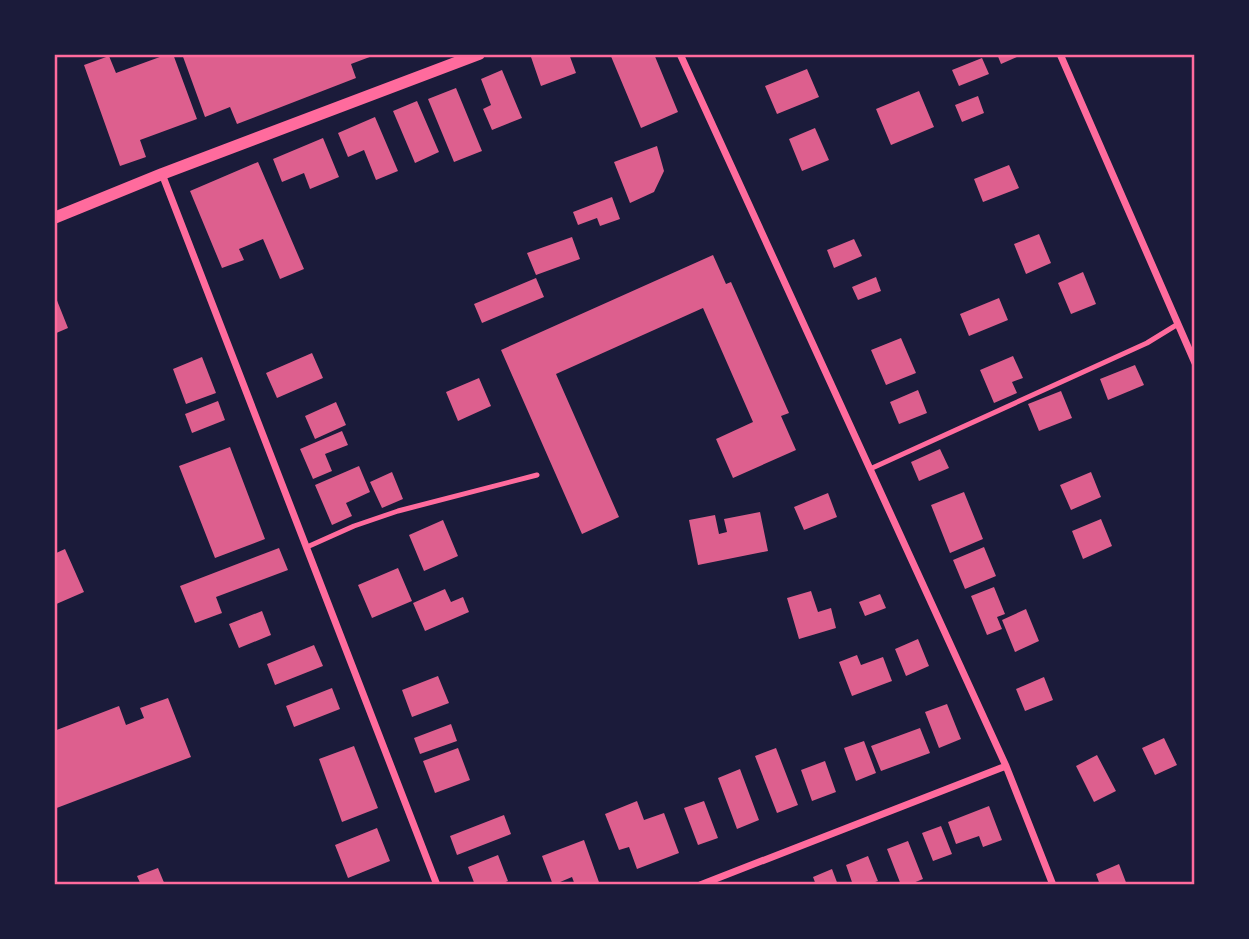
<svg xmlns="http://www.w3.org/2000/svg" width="1249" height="939" font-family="'Exo 2',sans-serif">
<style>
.building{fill:#dd5f8e}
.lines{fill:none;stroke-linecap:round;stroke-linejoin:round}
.service{stroke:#ff6b9d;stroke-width:5}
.minor{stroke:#ff6b9d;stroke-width:7}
.tertiary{stroke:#ff6b9d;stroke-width:12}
.neatline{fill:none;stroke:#ff6b9d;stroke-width:2.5}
</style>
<rect width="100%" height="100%" fill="#1b1b3a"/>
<!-- building -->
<path class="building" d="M168,54h5l24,65 -57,21 6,17 -26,9 -36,-101 25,-9 7,17z
M182,54h193v1l-24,9 5,14 -119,46 -7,-17 -25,10z
M539,54h30l7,19 -35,13 -10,-29z
M610,54h44l24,58 -37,16z
M997,54h27l-23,10z
M982,58l7,16 -30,12 -7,-16z
M807,69l12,28 -42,17 -12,-28z
M502,70l20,48 -30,12 -9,-21 8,-4 -10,-26z
M456,88l26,63 -28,11 -26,-63z
M919,91l15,36 -43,18 -15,-36z
M978,96l6,17 -22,9 -7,-17z
M417,101l22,51 -24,11 -22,-52z
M375,117l23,54 -22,9 -12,-30 -16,7 -10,-24z
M815,128l14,32 -27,11 -13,-32z
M323,138l16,39 -29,12 -6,-16 -22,9 -9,-23z
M657,146l7,25 -10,21 -24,11 -16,-41z
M258,162l46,107 -24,10 -17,-40 -24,10 5,11 -22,8 -32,-77z
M1009,165l10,23 -36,14 -9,-23z
M612,197l8,22 -20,7 -3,-8 -19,7 -5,-13z
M1039,234l12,29 -25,11 -12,-30z
M572,237l8,22 -44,16 -9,-22z
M854,239l8,17 -28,12 -7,-18z
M713,255l13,29 5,-2 58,131 -8,3 15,34 -63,28 -17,-39 37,-17 -50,-114 -147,66 63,143 -37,17 -81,-184z
M1083,272l13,32 -25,10 -13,-31z
M876,277l5,14 -23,9 -6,-13z
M536,278l8,19 -62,26 -8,-19z
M54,293l14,35 -14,6z
M999,298l9,22 -39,16 -9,-22z
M901,338l15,35 -30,12 -15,-35z
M312,353l11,25 -46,20 -11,-25z
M1013,356l10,22 -11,4 5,11 -23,10 -14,-33z
M202,357l14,36 -30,11 -13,-35z
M1135,365l9,20 -36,15 -8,-21z
M479,378l12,28 -33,15 -12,-29z
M918,390l9,23 -28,11 -9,-22z
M1061,391l11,27 -33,13 -11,-27z
M218,401l7,19 -33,13 -7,-19z
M336,402l10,23 -31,14 -10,-23z
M342,431l6,14 -23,9 7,17 -19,8 -13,-30z
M230,447l35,92 -50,19 -36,-92z
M940,449l9,19 -30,13 -8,-19z
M359,466l11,26 -24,11 6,13 -20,9 -17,-40z
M392,472l11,27 -21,9 -12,-26z
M1091,472l10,25 -30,13 -11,-25z
M964,492l19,47 -33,14 -19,-48z
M828,493l9,24 -33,13 -10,-23z
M760,512l8,39 -70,14 -9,-45 26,-5 4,19 8,-2 -3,-13z
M1101,519l11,27 -29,13 -11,-28z
M443,520l15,36 -34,15 -15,-36z
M984,547l12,29 -31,13 -12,-29z
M279,548l9,22 -72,27 6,16 -27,10 -15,-37z
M65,549l19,43 -30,13v-51z
M398,568l14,33 -40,17 -14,-33z
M994,587l11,27 -8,3 5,12 -15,6 -16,-39z
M445,589l6,13 12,-5 6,15 -44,19 -12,-28z
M811,591l7,21 13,-4 5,20 -37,11 -12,-41z
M880,594l6,14 -21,8 -6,-14z
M1026,609l13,32 -24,11 -13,-32z
M262,611l9,24 -32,13 -10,-24z
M918,639l11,27 -23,10 -11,-27z
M314,645l9,21 -48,19 -8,-21z
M857,655l4,10 22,-8 9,24 -40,15 -13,-34z
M438,676l11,27 -37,14 -10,-27z
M1044,677l9,23 -28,11 -9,-22z
M332,688l8,21 -46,18 -8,-21z
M168,698l23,59 -137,52v-78l65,-25 7,19 18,-7 -4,-10z
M947,704l14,35 -22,9 -14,-36z
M451,724l6,17 -37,13 -6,-16z
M920,728l10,25 -49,18 -10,-25z
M1164,738l13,27 -22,10 -13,-27z
M864,741l12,32 -20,8 -12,-33z
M354,746l24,62 -36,14 -23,-63z
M458,748l12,32 -35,13 -12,-32z
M776,748l22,57 -21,8 -22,-57z
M1097,755l19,36 -22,11 -18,-36z
M825,761l11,31 -24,9 -11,-31z
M740,769l19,51 -22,9 -19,-51z
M637,801l7,19 20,-7 15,40 -42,16 -8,-22 -10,3 -14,-36z
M704,801l14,37 -20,7 -14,-37z
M989,806l13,34 -19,7 -4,-11 -23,8 -8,-22z
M504,815l7,19 -54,21 -7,-19z
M941,826l11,28 -19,7 -11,-28z
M377,828l13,33 -42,17 -13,-33z
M584,840l16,45h-25l-3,-8 -19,8 -11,-29z
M908,841l15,38 -15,6h-7l-14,-36z
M498,855l10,26 -9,4h-24l-7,-18z
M868,856l10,25 -11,4h-14l-7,-20z
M1119,864l8,21h-27l-4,-11z
M158,868l7,17h-24l-4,-9z
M832,869l6,16h-22l-3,-8z"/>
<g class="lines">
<!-- service -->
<path class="service" d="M870,469l277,-126 31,-19
M307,547l47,-21 44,-15 139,-36"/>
<!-- minor -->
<path class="minor" d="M680,54l326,712 47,119
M1060,54l135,309
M162,174l275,711
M700,885l306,-119"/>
<!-- tertiary -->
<path class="tertiary" d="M54,218l108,-44 317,-120"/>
</g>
<!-- border -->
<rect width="1249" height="939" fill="none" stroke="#1b1b3a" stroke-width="112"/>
<rect x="56" y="56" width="1137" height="827" class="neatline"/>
</svg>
